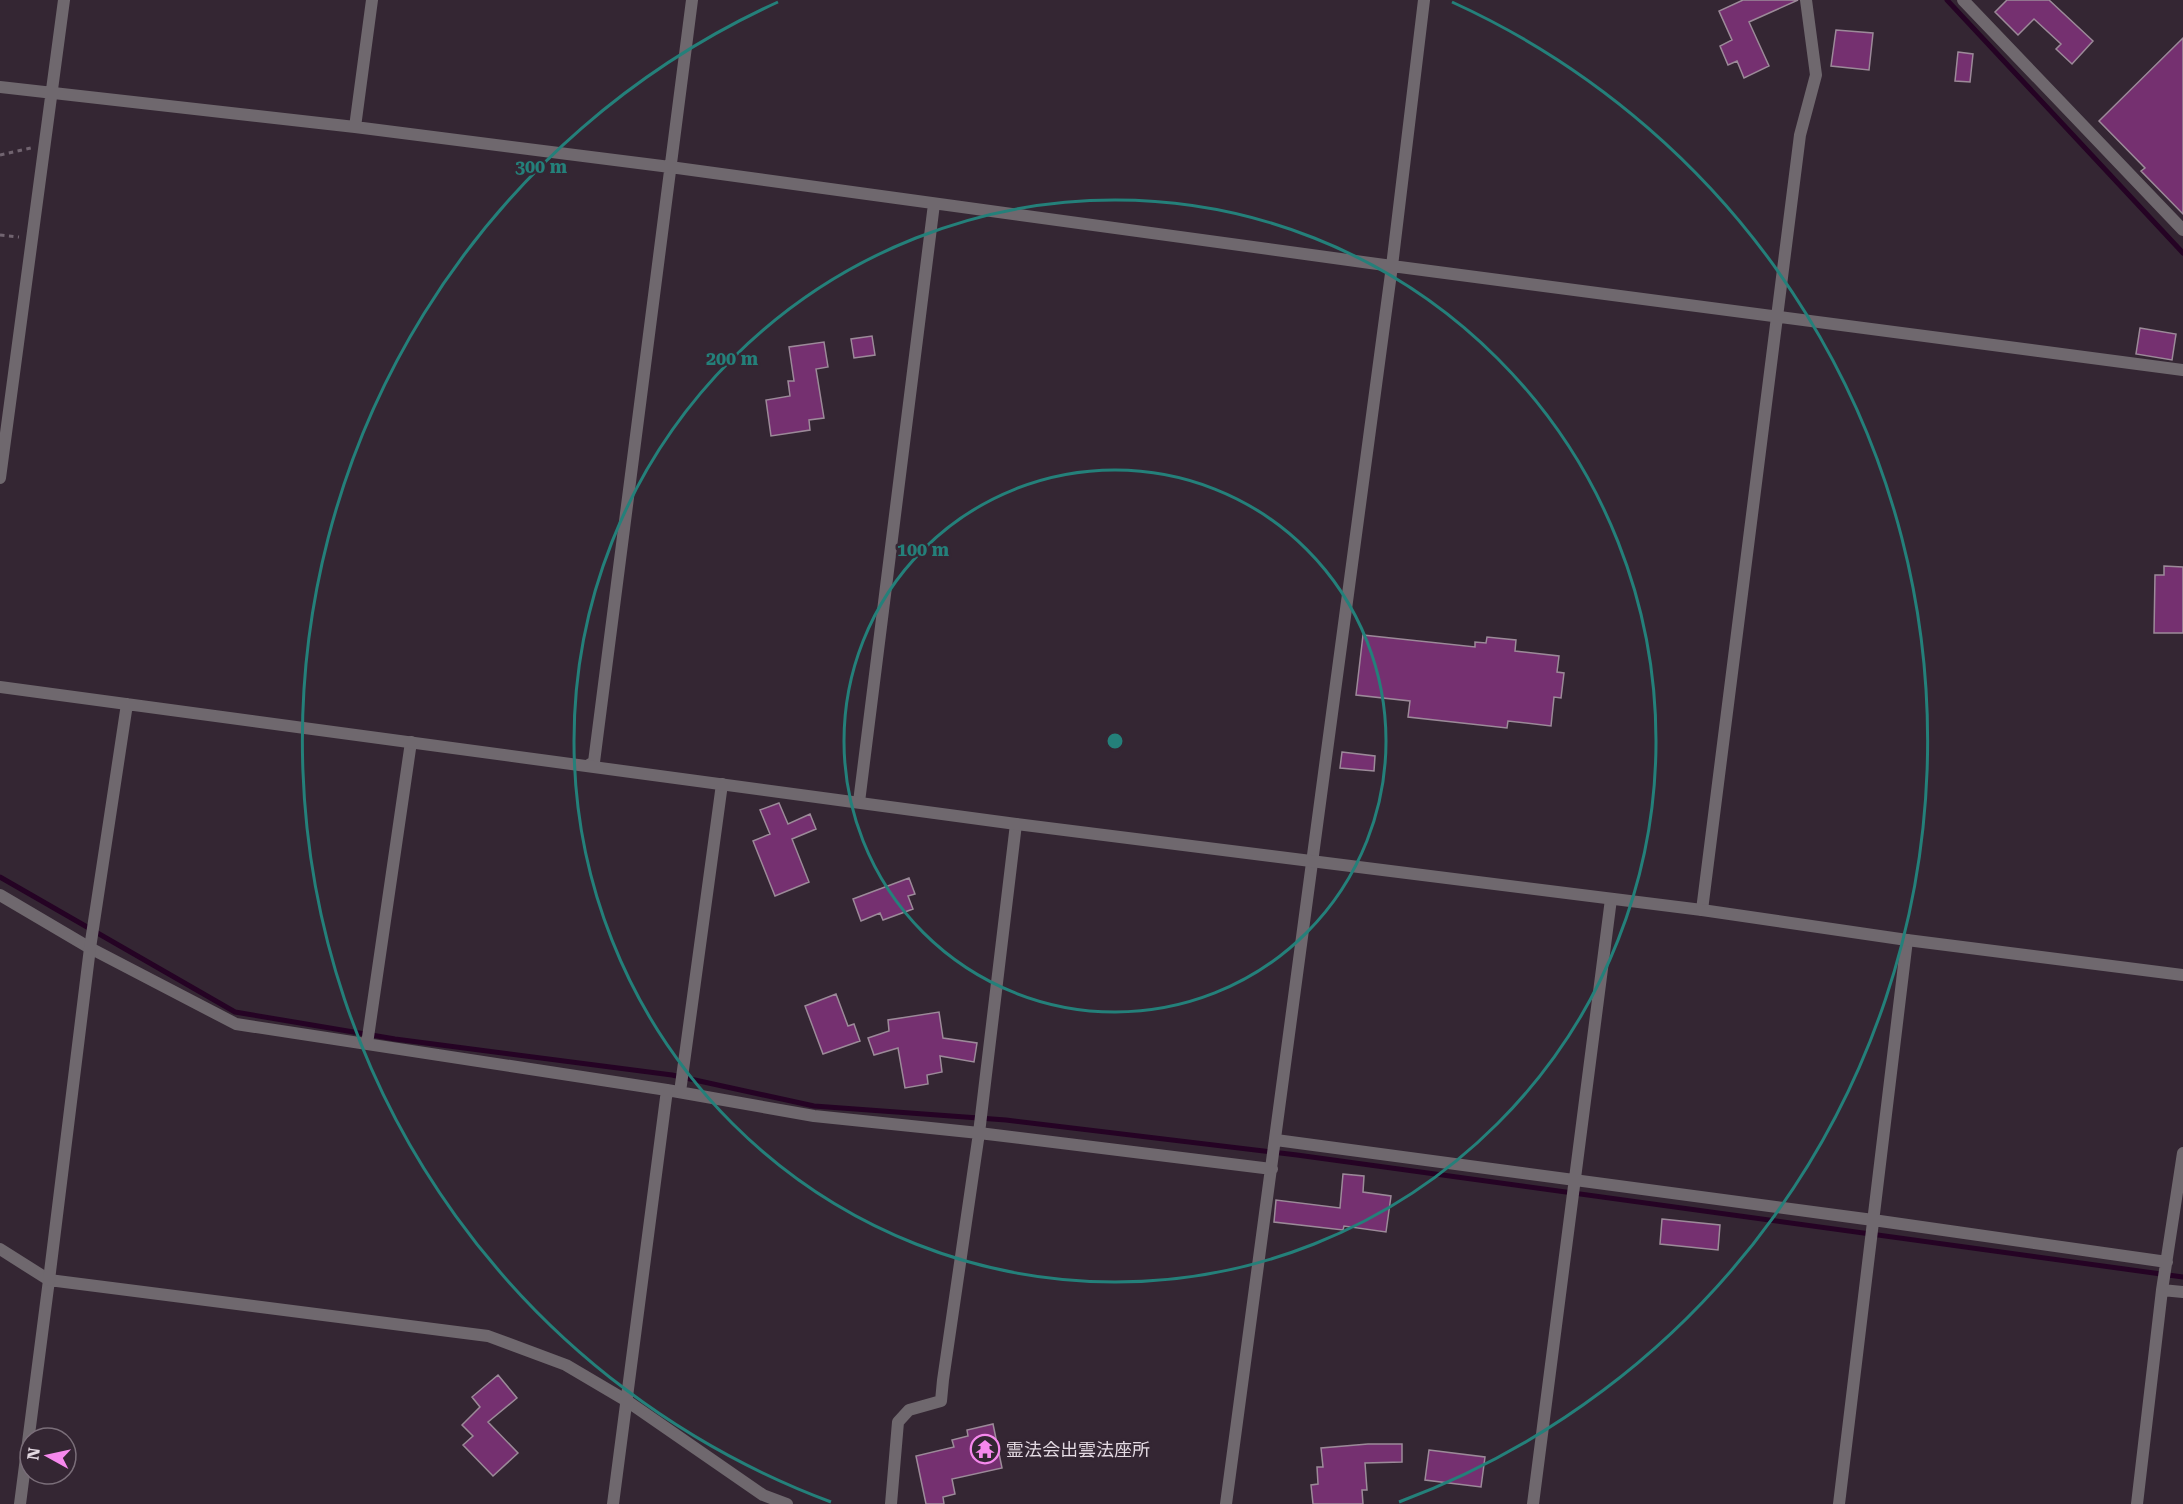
<svg xmlns="http://www.w3.org/2000/svg" width="2183" height="1504" font-family="'Roboto Serif','Noto Sans JP',serif">
<style>
.lines{fill:none;stroke-linecap:round;stroke-linejoin:round}
.stream{stroke:#250324;stroke-width:5}
.building{fill:#753070;stroke:#9c8a99;stroke-width:1.5}
.path{stroke:#716470;stroke-width:3;stroke-dasharray:4.5 4.5;stroke-linecap:butt}
.minor{stroke:#6f686e;stroke-width:12}
.tertiary{stroke:#6f686e;stroke-width:12}
.ring{fill:none;stroke:#24807a;stroke-width:3}
.labels{text-anchor:middle;dominant-baseline:central;stroke-width:5;stroke-linejoin:round;paint-order:stroke}
.poi-label{font-size:18px;fill:#e4dae3;stroke:#342633;text-anchor:start}
.centre{fill:#24807a;stroke:#342633;stroke-width:3}
.ring-label{font-size:18px;text-anchor:middle;font-weight:bold;fill:#24807a;stroke:#342633;stroke-width:5;stroke-linejoin:round;paint-order:stroke}
</style>
<rect width="100%" height="100%" fill="#342633"/>
<g class="lines">
<!-- stream -->
<path class="stream" d="M1947,0l236,253
M0,877l235,135 160,27 277,36 142,31 192,14 291,35 886,122"/>
</g>
<!-- building -->
<path class="building" d="M1743,0h55l-49,22 20,44 -25,12 -7,-17 -9,4 -8,-19 12,-6 -13,-29z
M2007,0h42l44,41 -21,23 -16,-15 5,-5 -27,-25 -16,16 -23,-23z
M1836,30l37,3 -4,37 -38,-4z
M2183,38v176l-42,-43 4,-3 -46,-47z
M1958,52l15,2 -3,28 -15,-1z
M2140,328l36,6 -4,26 -36,-6z
M872,336l3,19 -21,3 -3,-19z
M824,342l4,25 -12,2 8,49 -15,2 1,10 -39,6 -5,-36 24,-4 -2,-15h6l-5,-34z
M2164,566l19,1v66h-29l1,-58h9z
M1363,635l112,12v-5l11,1 1,-6 29,3 -1,11 44,5 -2,16 7,1 -3,25 -7,-1 -3,29 -43,-5 -1,7 -99,-11 2,-16 -54,-6z
M1342,752l33,4 -1,15 -34,-3z
M779,803l9,21 22,-10 6,15 -24,10 17,43 -34,14 -22,-55 17,-7 -10,-24z
M909,878l6,16 -7,2 5,13 -30,11 -3,-7 -19,8 -8,-22z
M836,994l12,32 6,-2 6,17 -37,13 -18,-48z
M939,1012l4,26 34,5 -3,19 -34,-6 2,16 -15,3 1,9 -23,4 -7,-40 -24,7 -6,-17 21,-7 -1,-11z
M1343,1174l21,2 -1,16 28,4 -5,36 -42,-6 -1,4 -69,-8 2,-22 64,8z
M1662,1219l58,6 -2,25 -58,-6z
M498,1375l19,23 -29,24 30,31 -25,23 -30,-31 10,-9 -11,-11 18,-18 -8,-10z
M993,1424l9,44 -50,11 3,15 -12,3 1,7h-18l-10,-48 38,-9 -2,-7 16,-4 -1,-6z
M1368,1444h34v18l-37,1 2,27h-5l1,14h-50l-2,-19 7,-1 -1,-17h6l-2,-19z
M1429,1450l56,7 -4,30 -56,-7z"/>
<g class="lines">
<!-- path -->
<path class="path" d="M0,155l31,-7
M0,235l19,2"/>
<!-- minor -->
<path class="minor" d="M0,87l355,40 315,40 722,99 791,104
M355,127l17,-127
M0,478l64,-478
M589,765l5,-3 98,-762
M859,802l75,-598
M1016,824l-37,309 293,36
M0,895l90,53 146,76 431,66 147,26 165,17 -36,247 -2,21 -32,9 -11,12 -7,82
M1702,910l98,-775 16,-60 -10,-75
M367,1044l44,-302
M680,1092l42,-308
M1276,1140l597,80 294,42
M0,1249l49,31 439,56 78,29 61,36 136,94 24,9
M2162,1290l21,2
M20,1504l29,-224
M613,1504l54,-414
M1226,1504l166,-1238 32,-266
M1533,1504l78,-605
M1839,1504l68,-564
M2137,1504l25,-214 21,-137"/>
<!-- tertiary -->
<path class="tertiary" d="M1963,0l220,230
M0,687l1016,137 686,86 205,30 276,35
M49,1280l41,-332 37,-244"/>
</g>
<!-- distance rings -->
<g class="ring">
<circle cx="1115" cy="741" r="271"/>
<circle cx="1115" cy="741" r="541"/>
<path d="M831 1502A812 812 0 0 1 778 2M1452 2A812 812 0 0 1 1399 1502"/>
</g>
<!-- icons -->
<defs>
<g id="temple-ring" transform="scale(1.5)"><circle r="9.5" fill="#342633" stroke="#f688ed" stroke-width="1.5"/><path d="M0-6L5-2H3V0L6.5 2.5H4V6H1.5V3h-3V6H-4V2.5H-6.5L-3 0V-2H-5Z" fill="#f688ed"/></g>
</defs>
<g fill-rule="evenodd">
<use href="#temple-ring" x="985" y="1449"/>
</g>
<g class="labels">
<!-- poi labels -->
<g class="poi-label">
<text x="1006" y="1449">霊法会出雲法座所</text>
</g>
</g>
<circle cx="1115" cy="741" r="9" class="centre"/>
<g class="ring-label">
<text x="541" y="173">300 m</text>
<text x="732" y="365">200 m</text>
<text x="923" y="556">100 m</text>
</g>
<!-- north arrow -->
<g transform="translate(48 1456) rotate(278)"><circle r="28" fill="#342633" stroke="#7a6e79" stroke-width="1.5"/>
<path d="M0-4.5L10 22L0 15L-10 22Z" fill="#f688ed"/>
<text y="-9" font-size="16" font-weight="bold" text-anchor="middle" fill="#e4dae3">N</text>
</g>
</svg>
